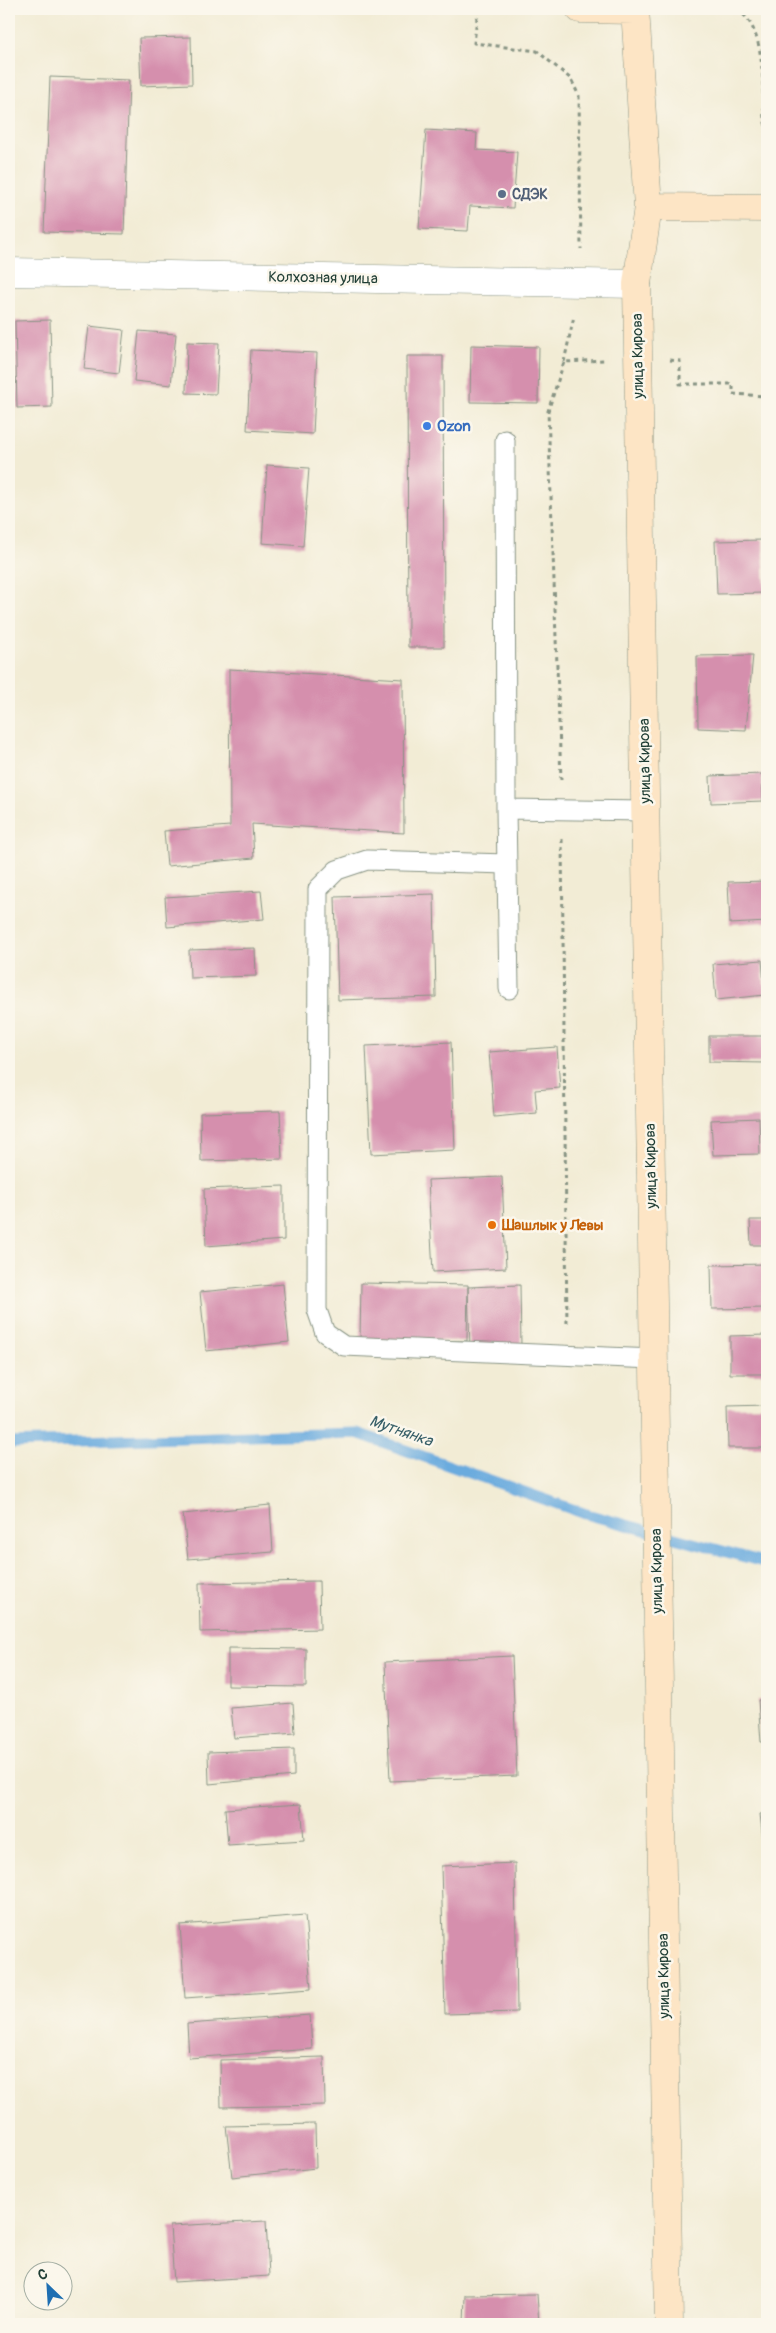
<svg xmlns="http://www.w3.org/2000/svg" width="776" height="2333" font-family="Pangolin,sans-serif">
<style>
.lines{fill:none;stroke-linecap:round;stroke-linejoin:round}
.stream{stroke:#6babde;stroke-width:11}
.building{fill:#d58fad}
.service-casing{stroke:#889484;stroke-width:21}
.minor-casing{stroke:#889484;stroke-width:29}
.secondary-casing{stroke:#889484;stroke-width:29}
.path{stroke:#889484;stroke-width:3;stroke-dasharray:4 4;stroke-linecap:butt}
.service{stroke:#fff;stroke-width:19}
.minor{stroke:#fff;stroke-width:28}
.secondary{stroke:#fde5c5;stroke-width:28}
.service-dot{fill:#5c6f8a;stroke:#fbf7ec;stroke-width:2}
.shop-dot{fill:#3f7fe0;stroke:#fbf7ec;stroke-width:2}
.food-dot{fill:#e8710a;stroke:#fbf7ec;stroke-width:2}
.labels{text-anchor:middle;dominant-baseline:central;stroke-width:5;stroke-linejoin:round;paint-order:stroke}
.service-label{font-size:15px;font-weight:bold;fill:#4e5e75;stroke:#fbf7ec;text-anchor:start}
.street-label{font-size:15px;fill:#1f3d34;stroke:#fbf7ec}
.shop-label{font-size:15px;font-weight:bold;fill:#366cbe;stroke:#fbf7ec;text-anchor:start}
.food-label{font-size:15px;font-weight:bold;fill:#c56008;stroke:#fbf7ec;text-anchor:start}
.water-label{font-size:16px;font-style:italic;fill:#365e67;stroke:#fbf7ec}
</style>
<rect width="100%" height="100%" fill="#fbf7ec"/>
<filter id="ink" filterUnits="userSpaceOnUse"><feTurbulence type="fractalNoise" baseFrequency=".02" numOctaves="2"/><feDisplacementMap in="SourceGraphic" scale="10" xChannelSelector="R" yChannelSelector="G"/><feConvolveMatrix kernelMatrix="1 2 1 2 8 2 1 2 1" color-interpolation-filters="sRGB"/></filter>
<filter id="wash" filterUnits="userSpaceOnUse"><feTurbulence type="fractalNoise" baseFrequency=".0096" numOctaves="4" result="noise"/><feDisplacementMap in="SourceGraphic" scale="20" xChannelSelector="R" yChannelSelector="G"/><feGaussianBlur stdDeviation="1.12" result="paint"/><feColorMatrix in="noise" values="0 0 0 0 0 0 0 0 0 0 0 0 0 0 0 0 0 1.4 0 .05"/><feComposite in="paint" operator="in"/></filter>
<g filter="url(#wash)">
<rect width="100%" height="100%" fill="#f2ecd5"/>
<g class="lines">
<!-- stream -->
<path class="stream" d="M9,1443l348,-10 229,81 181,49"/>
</g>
<g id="blocks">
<!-- building -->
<path class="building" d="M191,37l1,47 -51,2 -2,-48z
M50,77l79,3 -5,154 -80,-2z
M426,130l51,3 -1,17 41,2 -4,56 -43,-2 -2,25 -49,-2z
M50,320l2,87 -35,1 -2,-87z
M89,326l35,4 -5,43 -35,-4z
M139,331l37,3 -5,51 -37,-4z
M187,342l32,1 -3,51 -30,-1z
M471,345l68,2 -1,56 -68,-1z
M251,350l66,3 -4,81 -66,-4z
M407,356h36l1,291h-36z
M267,465l42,3 -6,78 -41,-3z
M763,540l2,53 -48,1 -2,-53z
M753,655l-7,75 -48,-2 -1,-72z
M229,669l174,10 1,154 -152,-9 2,34 -87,8 -3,-35 66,-5z
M762,774l1,27 -52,2 -1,-27z
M767,881v41l-37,2 -2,-42z
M261,891l3,28 -97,8 -2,-30z
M434,894l2,103 -98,3 -3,-103z
M255,948l1,28 -66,2 -1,-28z
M762,960l3,35 -49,5 -3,-36z
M709,1036h58v27l-58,-1z
M451,1042l4,108 -84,4 -5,-108z
M557,1047l3,41 -25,2 2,23 -43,4 -5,-65z
M280,1111l2,48 -81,2 -1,-48z
M759,1118l1,36 -47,1 -2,-35z
M502,1177l4,91 -73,4 -5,-92z
M284,1186v54l-78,6 -2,-57z
M750,1220h17v25h-16z
M767,1264v44l-55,1 -1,-44z
M361,1283l107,2 -1,56 -107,-2z
M283,1284l6,58 -83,9 -6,-59z
M520,1285l1,61 -51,3 -2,-62z
M767,1335v39h-37v-38z
M767,1406v42h-39l-1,-41z
M270,1505l3,47 -85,7 -5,-45z
M319,1581l1,48 -120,3 -1,-49z
M228,1648l78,1v38l-78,-1z
M512,1656l5,120 -127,5 -5,-119z
M758,1700h9v42h-6z
M293,1703l2,30 -61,5 -3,-30z
M294,1749v27l-85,8 -1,-32z
M301,1804l3,36 -76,5 -3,-36z
M767,1813v45h-2l-5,-44z
M515,1863l2,149 -72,2 -4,-148z
M305,1915l6,74 -126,9 -5,-73z
M310,2015l2,34 -123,9 -2,-34z
M324,2057l1,48 -104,2 -1,-47z
M315,2124l1,44 -84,9 -6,-51z
M266,2221l3,55 -95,6 -4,-56z
M537,2294l2,30h-75l1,-29z"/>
</g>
</g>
<g filter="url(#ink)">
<use href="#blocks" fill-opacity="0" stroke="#889484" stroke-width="1"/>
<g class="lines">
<!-- service casing -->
<g class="service-casing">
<path id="service" d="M505,440l1,369 139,2
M506,809l3,180
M507,864l-140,-4 -30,10 -19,19 -1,421 8,23 19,13 310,13"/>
</g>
<!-- minor casing -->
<g class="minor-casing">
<path id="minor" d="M9,272l628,12"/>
</g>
<!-- secondary casing -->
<g class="secondary-casing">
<path id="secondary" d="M580,9l55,1
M635,9l13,198 -11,77 32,2040
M648,207l119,1"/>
</g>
<!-- path -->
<path class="path" d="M478,9l-4,34 63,8 34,28 8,17 2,153
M737,9c30,20 25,76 27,110l3,10
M670,360l10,1v23h53v10l34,2
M564,362l10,-46
M561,780l-13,-369 16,-49 40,-2
M562,839l5,488"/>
<!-- service -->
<use href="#service" class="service"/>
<!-- minor -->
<use href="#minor" class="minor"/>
<!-- secondary -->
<use href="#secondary" class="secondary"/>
</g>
</g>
<!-- markers -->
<circle class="service-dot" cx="502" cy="194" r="5"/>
<circle class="shop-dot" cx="427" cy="426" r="5"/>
<circle class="food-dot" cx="492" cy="1225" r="5"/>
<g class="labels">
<!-- service labels -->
<g class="service-label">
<text x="512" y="194">СДЭК</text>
</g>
<!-- street labels -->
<g class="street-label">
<text transform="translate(323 278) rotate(1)">Колхозная улица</text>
<text transform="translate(638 356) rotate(-91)">улица Кирова</text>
<text transform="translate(645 761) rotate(-91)">улица Кирова</text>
<text transform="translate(651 1166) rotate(-91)">улица Кирова</text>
<text transform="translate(657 1571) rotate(-91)">улица Кирова</text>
<text transform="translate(664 1976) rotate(-91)">улица Кирова</text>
</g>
<!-- shop labels -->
<g class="shop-label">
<text x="437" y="426">Ozon</text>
</g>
<!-- food labels -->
<g class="food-label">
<text x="502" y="1225">Шашлык у Левы</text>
</g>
<!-- water labels -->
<g class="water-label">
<text transform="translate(401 1431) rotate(19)">Мутнянка</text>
</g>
</g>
<!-- margin -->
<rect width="776" height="2333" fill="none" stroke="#fbf7ec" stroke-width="30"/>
<!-- north arrow -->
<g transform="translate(48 2286) rotate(335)"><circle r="24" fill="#fbf7ec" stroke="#a3ada2"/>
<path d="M0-4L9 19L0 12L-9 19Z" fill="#1f6fb2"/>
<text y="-8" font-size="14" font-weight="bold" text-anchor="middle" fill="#1f3d34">С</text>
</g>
</svg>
